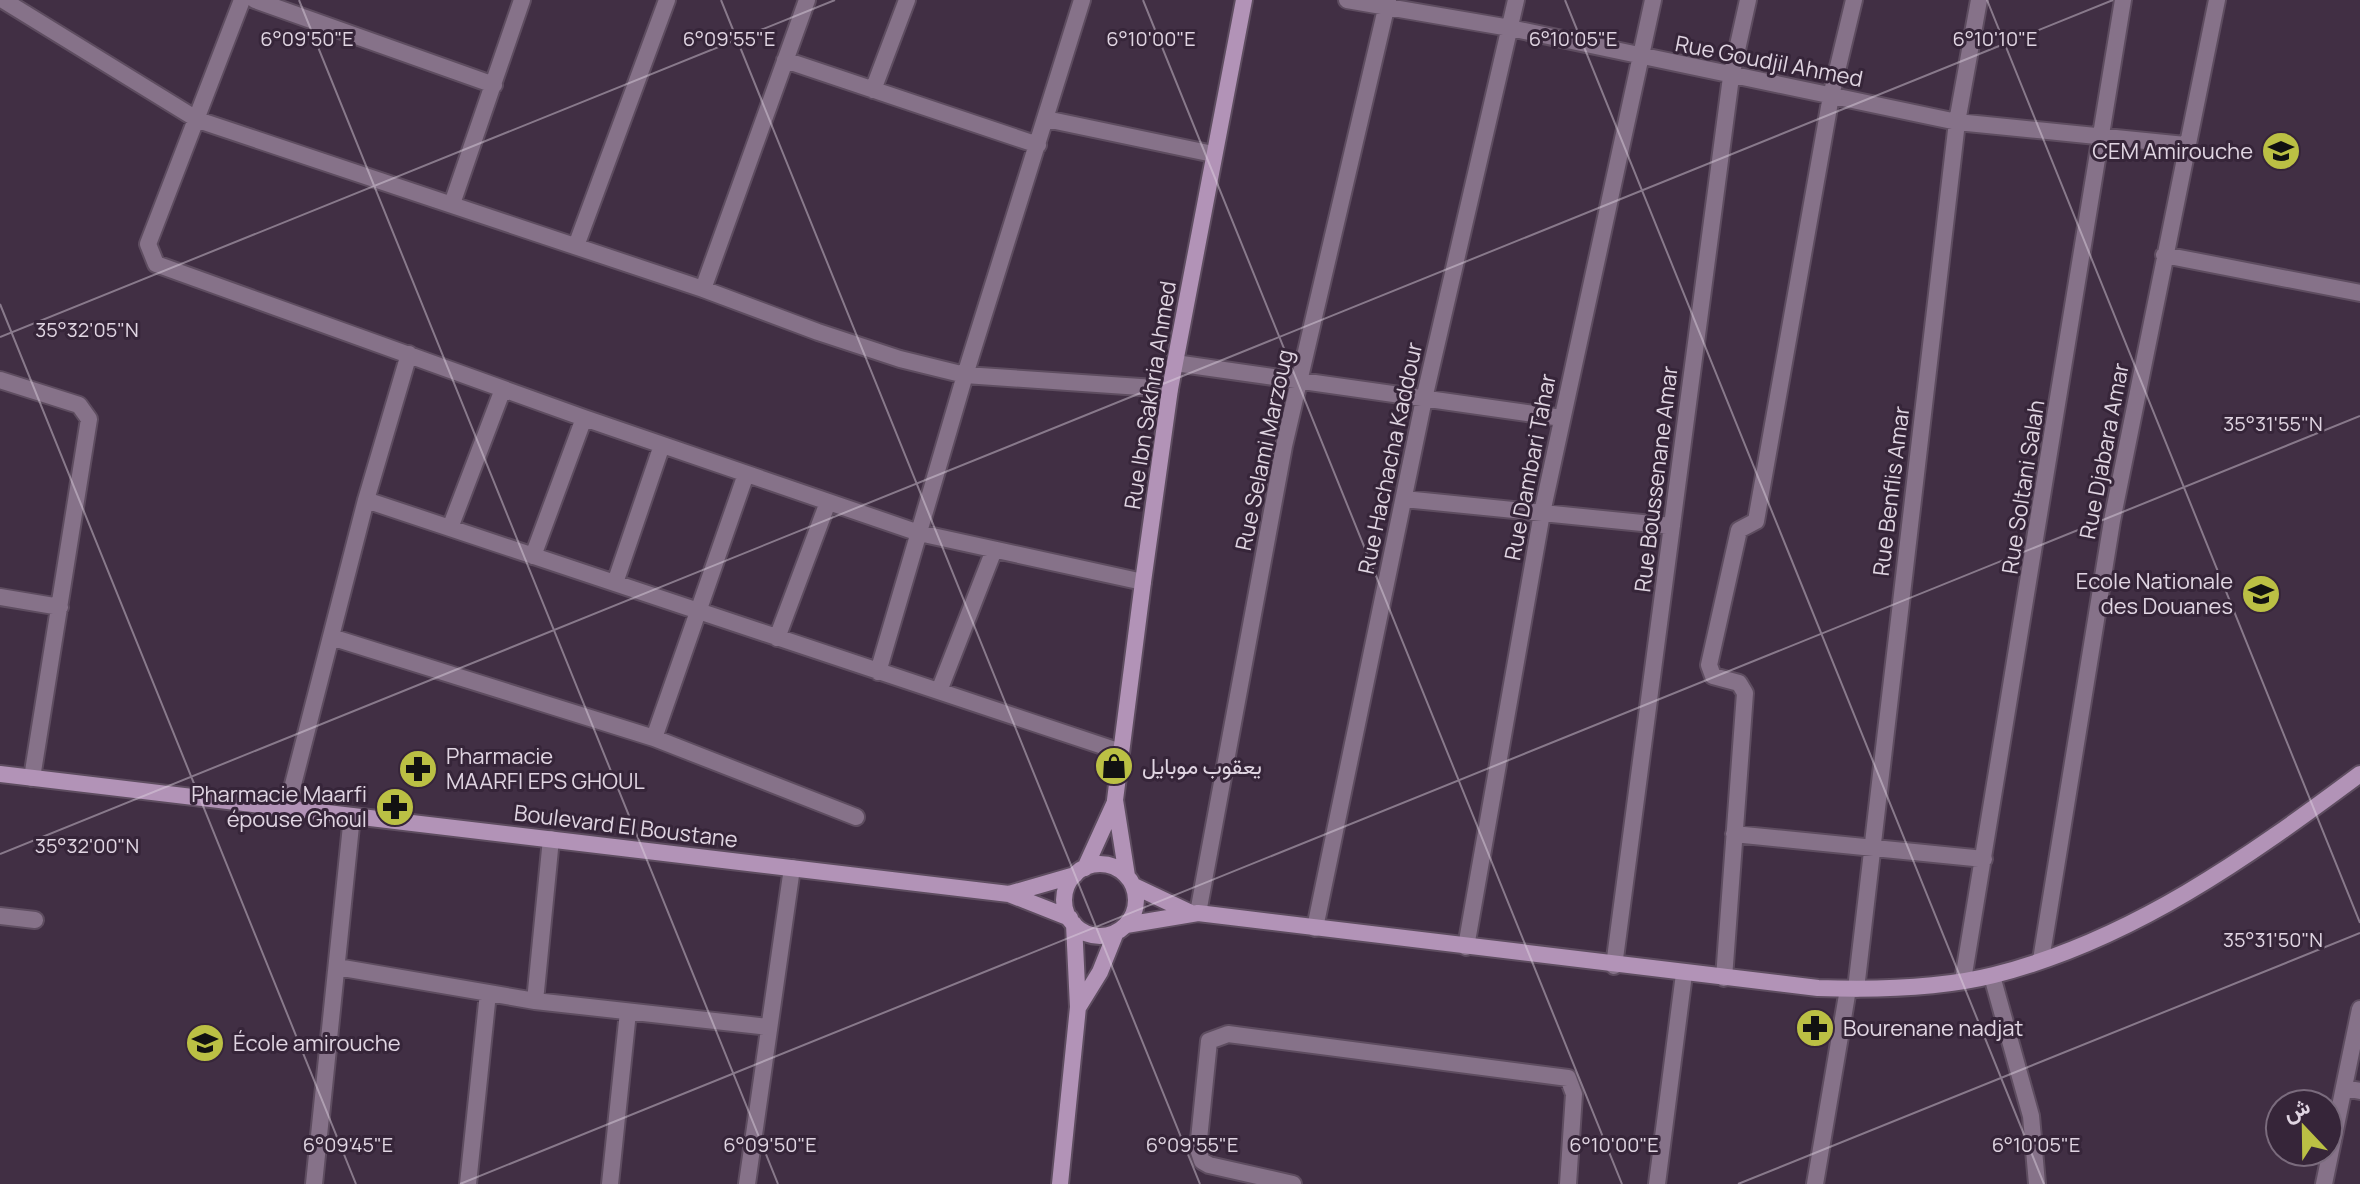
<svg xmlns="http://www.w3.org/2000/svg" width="2360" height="1184" font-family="Manrope,Vazirmatn,sans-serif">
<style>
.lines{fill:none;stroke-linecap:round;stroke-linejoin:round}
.minor-casing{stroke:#5e4d60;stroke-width:20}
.secondary-casing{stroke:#5e4d60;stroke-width:20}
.minor{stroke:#867289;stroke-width:16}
.secondary{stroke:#b293b7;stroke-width:16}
.ticks{fill:none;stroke:#e0d5e2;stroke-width:2;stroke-opacity:0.45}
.labels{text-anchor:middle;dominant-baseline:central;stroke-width:6;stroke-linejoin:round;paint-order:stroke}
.street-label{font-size:22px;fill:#e0d5e2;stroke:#362539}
.poi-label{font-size:22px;fill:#e0d5e2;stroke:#362539;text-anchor:start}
.ticks-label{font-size:20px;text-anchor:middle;fill:#e0d5e2;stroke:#362539;stroke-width:6;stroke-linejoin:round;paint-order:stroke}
</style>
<rect width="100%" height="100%" fill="#412f44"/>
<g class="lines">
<!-- minor casing -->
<g class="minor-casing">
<path id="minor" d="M3,0l195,120 505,169 115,43 82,27 65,16 205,14
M242,0l-94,244 8,20 428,154 335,115 224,49
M255,0l239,85
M1347,0l163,28 447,94 228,23
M785,60l253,85
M873,90l34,-90
M1046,119l167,35
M452,204l70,-204
M576,246l91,-246
M2164,255l196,38
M703,289l104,-289
M1175,363l387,55
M0,380l79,25 10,14 -57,359
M1404,499l268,27
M366,500l755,252
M450,528l53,-139
M533,556l51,-138
M615,583l47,-138
M0,597l60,10
M331,637l323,101 202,79
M777,638l51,-136
M878,672l87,-297 117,-375
M939,691l55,-141
M654,738l92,-264
M287,808l79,-308 43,-146
M1734,834l250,25
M1198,913l86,-467 104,-446
M0,916l35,4
M1315,928l109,-529 92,-399
M1466,947l76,-434 111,-513
M2041,960l71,-439 105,-521
M1614,966l117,-889 17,-77
M337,967l198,34 234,26
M1992,976l39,140 6,68
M1724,978l21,-285 -6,-10 -26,-7 -4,-11 30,-135 17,-9 75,-425 23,-96
M1963,980l160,-980
M1856,989l101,-867 22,-122
M535,1001l16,-162
M2344,1088l16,3
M314,1184l38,-368
M468,1184l20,-191
M610,1184l18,-172
M747,1184l45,-316
M1293,1184l-84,-19 -7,-4 -4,-12 11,-108 19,-7 340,44 6,16 -6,90
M1657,1184l27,-210
M1815,1184l33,-195
M2324,1184l36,-175"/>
</g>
<!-- secondary casing -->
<g class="secondary-casing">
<path id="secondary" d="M0,774l1009,120 61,24
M1064 900a36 36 0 1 1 72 0a36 36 0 1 1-72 0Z
M1085,868l30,-66
M1127,876l-12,-76 28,-218 27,-193 74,-389
M1134,886l57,27
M1009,894l66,-19
M1126,925l72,-12 620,75c57,2 120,1 176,-13 138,-35 253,-117 366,-201
M1079,1006l21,-34 16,-40
M1060,1184l18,-177 -4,-83"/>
</g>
<!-- minor -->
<use href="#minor" class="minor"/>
<!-- secondary -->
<use href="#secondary" class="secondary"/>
</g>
<!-- ticks -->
<path class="ticks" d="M299,0l479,1184M721,0l479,1184M1143,0l479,1184M1565,0l479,1184M1987,0l373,923M0,304l356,880M0,337l835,-337M0,854l2113,-854M460,1184l1900,-768M1738,1184l622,-251"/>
<!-- icons -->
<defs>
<g id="school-disc" transform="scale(2)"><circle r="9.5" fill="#bbc044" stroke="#362539"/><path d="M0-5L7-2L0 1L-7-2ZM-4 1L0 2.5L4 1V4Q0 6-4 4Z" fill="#111"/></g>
<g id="university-disc" transform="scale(2)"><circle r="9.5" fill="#bbc044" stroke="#362539"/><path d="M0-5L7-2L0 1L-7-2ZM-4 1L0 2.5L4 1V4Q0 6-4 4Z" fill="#111"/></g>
<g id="shop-disc" transform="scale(2)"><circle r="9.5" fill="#bbc044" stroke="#362539"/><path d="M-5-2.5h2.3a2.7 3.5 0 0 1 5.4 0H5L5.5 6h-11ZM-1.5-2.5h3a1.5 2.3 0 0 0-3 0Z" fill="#111"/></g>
<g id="pharmacy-disc" transform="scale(2)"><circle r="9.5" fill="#bbc044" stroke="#362539"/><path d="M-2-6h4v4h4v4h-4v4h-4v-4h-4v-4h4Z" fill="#111"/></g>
</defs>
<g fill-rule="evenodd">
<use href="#school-disc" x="2281" y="151"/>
<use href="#university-disc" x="2261" y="594"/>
<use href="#shop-disc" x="1114" y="766"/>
<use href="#pharmacy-disc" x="418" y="769"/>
<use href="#pharmacy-disc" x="395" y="807"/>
<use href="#pharmacy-disc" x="1815" y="1028"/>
<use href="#school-disc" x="205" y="1043"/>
</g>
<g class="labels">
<!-- street labels -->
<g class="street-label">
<text transform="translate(1769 61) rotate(11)">Rue Goudjil Ahmed</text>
<text transform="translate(1150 395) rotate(-81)">Rue Ibn Sakhria Ahmed</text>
<text transform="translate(1264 450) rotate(-78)">Rue Selami Marzoug</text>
<text transform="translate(2104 451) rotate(-79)">Rue Djabara Amar</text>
<text transform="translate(1390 458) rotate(-78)">Rue Hachacha Kaddour</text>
<text transform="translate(1530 467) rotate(-79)">Rue Dambari Tahar</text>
<text transform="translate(1656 479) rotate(-83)">Rue Boussenane Amar</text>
<text transform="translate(2023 487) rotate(-81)">Rue Soltani Salah</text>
<text transform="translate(1891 491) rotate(-83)">Rue Benflis Amar</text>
<text transform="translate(626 826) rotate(7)">Boulevard El Boustane</text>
</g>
<!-- poi labels -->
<g class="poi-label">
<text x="2253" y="151" text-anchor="end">CEM Amirouche</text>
<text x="2233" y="581" text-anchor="end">Ecole Nationale<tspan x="2233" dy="25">des Douanes</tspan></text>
<text x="446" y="756">Pharmacie<tspan x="446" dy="25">MAARFI EPS GHOUL</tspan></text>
<text x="1142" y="766">يعقوب موبايل</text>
<text x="367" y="794" text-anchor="end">Pharmacie Maarfi<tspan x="367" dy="25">épouse Ghoul</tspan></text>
<text x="1843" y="1028">Bourenane nadjat</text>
<text x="233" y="1043">École amirouche</text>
</g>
</g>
<g class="ticks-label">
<text x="307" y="46">6°09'50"E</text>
<text x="729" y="46">6°09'55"E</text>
<text x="1151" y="46">6°10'00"E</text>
<text x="1573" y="46">6°10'05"E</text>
<text x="1995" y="46">6°10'10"E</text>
<text x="87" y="337">35°32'05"N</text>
<text x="2273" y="431">35°31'55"N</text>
<text x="87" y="853">35°32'00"N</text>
<text x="2273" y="947">35°31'50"N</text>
<text x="348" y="1152">6°09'45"E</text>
<text x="770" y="1152">6°09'50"E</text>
<text x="1192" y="1152">6°09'55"E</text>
<text x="1614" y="1152">6°10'00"E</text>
<text x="2036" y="1152">6°10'05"E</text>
</g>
<!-- north arrow -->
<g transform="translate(2304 1128) rotate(338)"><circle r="38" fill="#362539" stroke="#7a6b7d" stroke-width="2"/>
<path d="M0-6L14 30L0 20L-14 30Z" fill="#bbc044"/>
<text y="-12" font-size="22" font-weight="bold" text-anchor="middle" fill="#e0d5e2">ش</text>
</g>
</svg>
